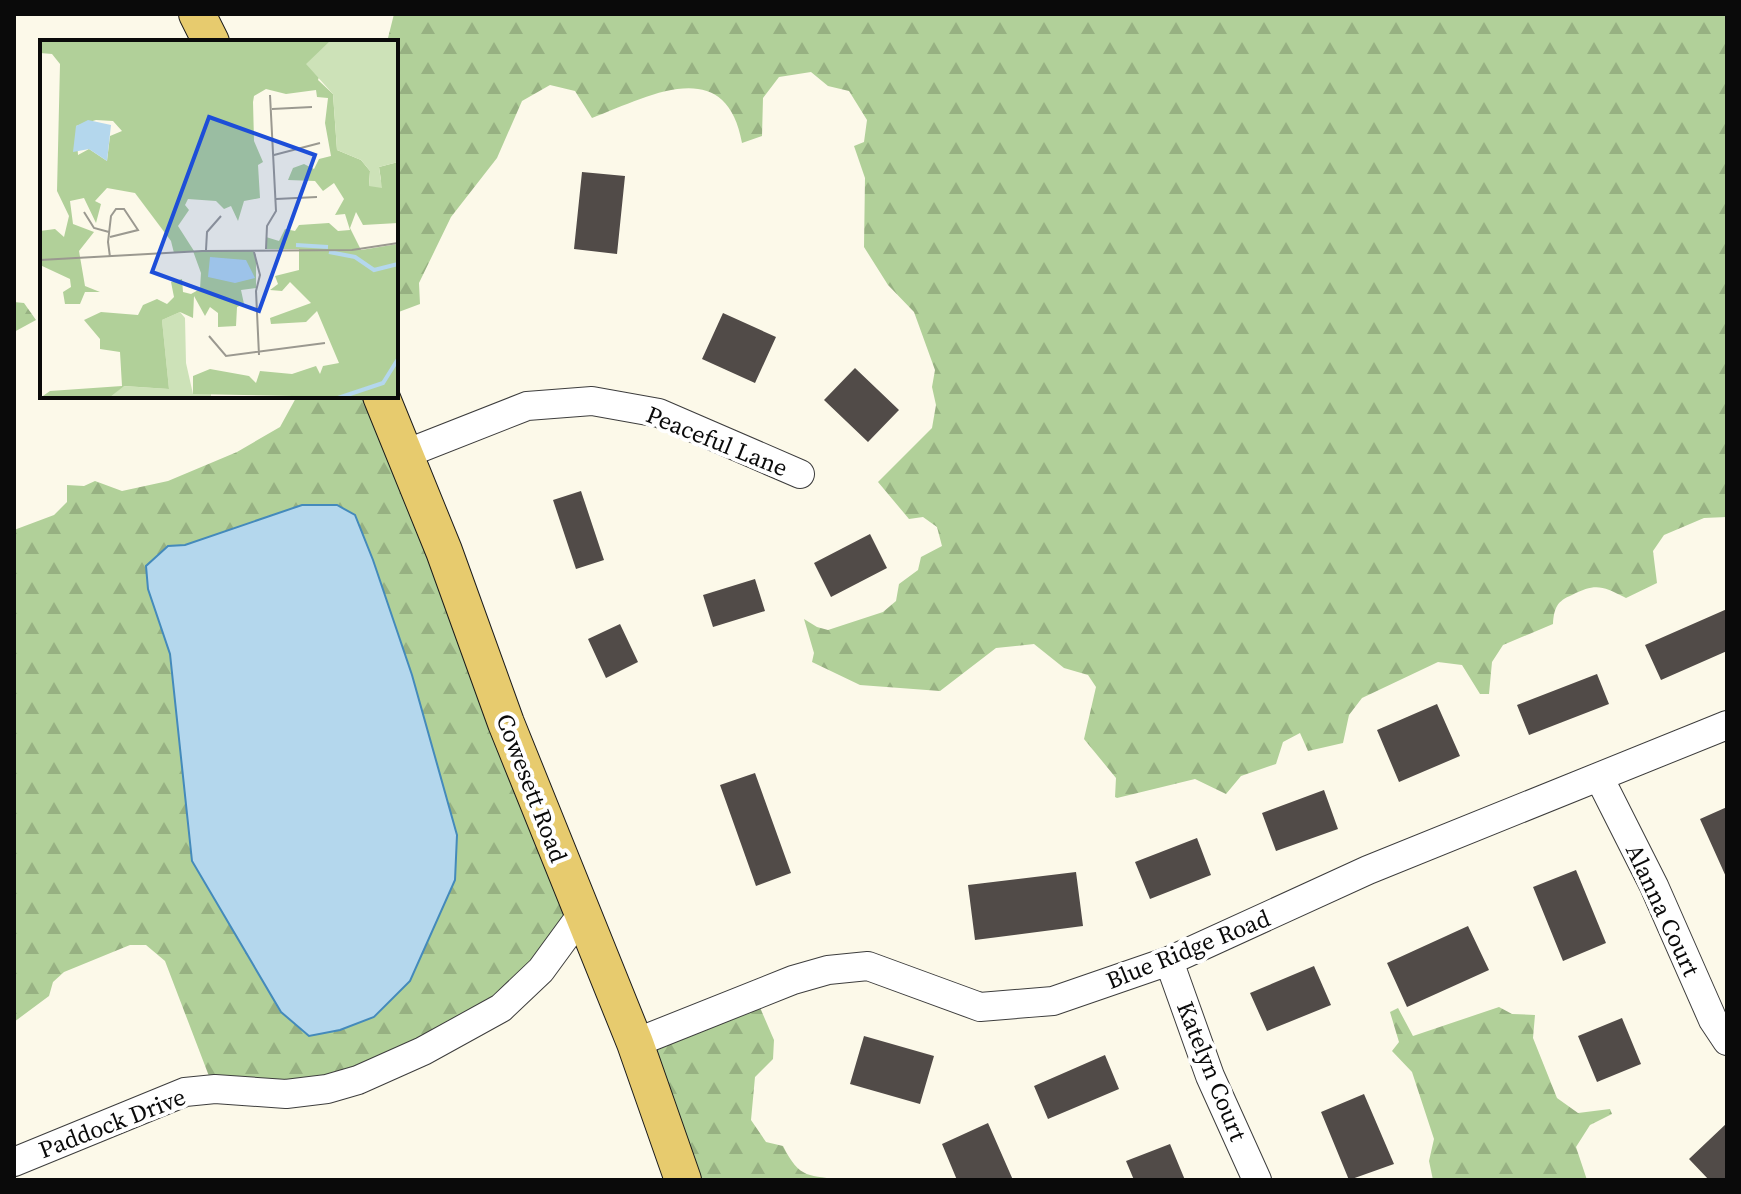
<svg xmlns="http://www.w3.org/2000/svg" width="1741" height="1194" font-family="'Source Serif 4',serif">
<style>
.forest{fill:url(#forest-firs);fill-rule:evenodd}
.water{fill:#b4d7ed;stroke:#448abb;stroke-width:2}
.building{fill:#514b48}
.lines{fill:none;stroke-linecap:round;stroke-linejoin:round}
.minor-casing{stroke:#3d3d3d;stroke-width:30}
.major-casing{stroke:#1b1b1b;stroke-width:38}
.minor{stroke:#fff;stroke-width:28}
.major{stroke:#e7cb6e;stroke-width:36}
.labels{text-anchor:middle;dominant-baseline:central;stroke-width:8;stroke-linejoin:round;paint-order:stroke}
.street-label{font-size:24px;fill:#0a0a0a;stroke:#fff}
.inset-river{fill:none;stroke:#b4d7ed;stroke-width:4}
.inset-road{fill:none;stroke:#9b9990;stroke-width:2}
.view{fill:#1d4ed8;fill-opacity:0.15;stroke:#1d4ed8;stroke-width:4}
.inset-edge{fill:none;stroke:#0a0a0a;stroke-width:4}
</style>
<defs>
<pattern id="forest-firs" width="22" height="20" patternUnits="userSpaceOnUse" patternTransform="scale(2)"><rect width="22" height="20" fill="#b1d099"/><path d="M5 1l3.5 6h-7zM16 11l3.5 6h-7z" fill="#97b182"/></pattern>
</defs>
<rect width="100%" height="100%" fill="#fcf9e9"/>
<!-- forest -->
<path class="forest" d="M394,14h1333v503l-23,1 -40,17 -11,16 4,32 -31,15c-24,-12 -30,-15 -54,-3 -15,6 -18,13 -19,29l-50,21 -11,17 -3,32h-9l-18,-29 -24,-3 -76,36 -13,17 -6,28 -35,8 -8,-18 -17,9 -7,22 -35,12 -15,18 -31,-15 -78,19 -2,-1 1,-19 -32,-39 12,-52 -8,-12 -24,-7 -30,-24 -38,4 -56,43 -80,-6 -48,-23 2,-9 -10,-34 13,8 11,3 55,-18 13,-11 3,-17 19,-14 3,-13 21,-11 -5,-19 -14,-10 -14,2 -31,-37 54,-54 4,-23 -4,-18 3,-17 -21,-58 -26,-27 -24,-38 1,-69 -11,-32 10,-4 3,-22 -18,-29 -21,-5 -17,-14 -32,5 -16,21 -1,38 -20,7c-16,-91 -95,-46 -150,-25l-17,-27 -25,-6 -28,16 -25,57 -46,59 -32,66 1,21 -24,9v-271h-9z
M14,302l10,1 12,17 -22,12z
M297,396h86l198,522 -35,49 -185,110 -149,7 -47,-123 -19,-16h-16l-66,27 -11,10 -4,14 -35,26v-492l40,-15 13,-13v-17l17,1 11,-5 27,10 46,-10 69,-29 43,-25zM185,545l188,15 39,114 43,206 -45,101 -36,37 -204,-364 -22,-65 20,-43z
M755,996l19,44 -1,19 -18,18 -4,43 15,22 17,4c17,34 26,29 61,34h-151l-55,-129z
M1499,1007l13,7 23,1 -2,23 24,60 21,15 32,-4 2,5 -22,11 -14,22 11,33h-154l-4,-19 5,-22 -22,-67 -20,-21 7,-9 -9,-30 8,-4 15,28z"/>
<!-- water -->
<path class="water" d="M302,505h35l18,10 18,45 39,115 45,160 -2,45 -45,101 -36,36 -34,13 -31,6 -28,-24 -89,-151 -22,-207 -22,-65 -2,-23 22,-20 17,-1z"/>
<!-- building -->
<path class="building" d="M582,172l43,4 -8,78 -43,-5z
M723,313l53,24 -21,46 -53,-24z
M855,368l44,42 -31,32 -44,-42z
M581,491l23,69 -28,9 -23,-69z
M870,534l17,34 -56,29 -17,-34z
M755,579l10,32 -52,16 -10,-32z
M1727,609v42l-66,29 -16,-35z
M620,624l18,38 -32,16 -18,-39z
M1597,674l12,30 -80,31 -12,-30z
M1437,704l23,52 -61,26 -22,-52z
M755,773l36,100 -35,13 -36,-101z
M1324,790l14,39 -62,22 -14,-38z
M1727,807v72l-27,-60z
M1197,838l14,37 -61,24 -15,-37z
M1576,870l30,73 -43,18 -30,-74z
M1076,872l7,54 -108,14 -7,-55z
M1468,926l21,44 -82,37 -20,-44z
M1314,966l17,39 -64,26 -17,-38z
M1622,1018l19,46 -44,18 -19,-46z
M864,1036l70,20 -14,48 -70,-20z
M1105,1055l14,34 -71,30 -14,-33z
M1364,1094l30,70 -45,16 -28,-68z
M988,1123l25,57h-56l-15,-36z
M1727,1123v57h-18l-20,-21z
M1170,1144l15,36h-51l-8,-19z"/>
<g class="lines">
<!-- minor casing -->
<g class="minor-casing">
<path id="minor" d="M405,454l122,-48 65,-5 67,12 141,61
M1600,779l54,107 59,134 14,21
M1169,961l41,115 47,104
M635,1043l158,-63 35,-10 40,-4 112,41 73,-6 116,-40 199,-91 359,-145
M14,1162l171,-70 30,-3 71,5 41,-5 31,-9 65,-29 78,-43 40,-38 41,-56"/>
</g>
<!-- major casing -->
<g class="major-casing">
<path id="major" d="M197,14l14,28
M381,396l63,155 62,172 129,320 48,137"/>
</g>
<!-- minor -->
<use href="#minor" class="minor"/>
<!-- major -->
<use href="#major" class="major"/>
</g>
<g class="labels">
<!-- street labels -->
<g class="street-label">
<text transform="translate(717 441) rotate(22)">Peaceful Lane</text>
<text transform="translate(532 788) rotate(69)">Cowesett Road</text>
<text transform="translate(1663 910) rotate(65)">Alanna Court</text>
<text transform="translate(1188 949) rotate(-22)">Blue Ridge Road</text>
<text transform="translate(1212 1071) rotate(68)">Katelyn Court</text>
<text transform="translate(112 1123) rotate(-21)">Paddock Drive</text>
</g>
</g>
<!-- overview -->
<g transform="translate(40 40)">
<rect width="358" height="358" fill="#fcf9e9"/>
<path d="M140,272l5,6 1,45 7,31 18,-2v6h-102l14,-12 46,3 -7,-69z" fill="#cde2b8"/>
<path d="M0,0h291l-13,40 15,14 4,56 24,10 9,11 -1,14 12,-5 -2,-13 19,-5v61l-35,2 -7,-13 -6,16 11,22 37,-6v154l-205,-4v-18l17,-7 39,7 7,7 4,-12 32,3 24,-8 4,8 3,-8 16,-3 -22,-52 -11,11 -35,2 -1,-6 41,-15 -21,-21 -8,9 -12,-1 8,-6 -3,-8 24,-6v-21h-33v-12l13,4 6,-12 10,2 4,-6 30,-2 9,8 12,-1 -5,-16 -10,1 9,-16 -10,-16 -11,8 -8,-10 -27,-1 5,-12 11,-4 10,5 5,-10 12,-3 -6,-33 3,-25 -11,-1 -1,-7 -30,4 -20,-5 -12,7 -1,6 1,39 9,21 -5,3 2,33 -16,3 -6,20 -7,-15 -7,3 -8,-8 -28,-2 -3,6 4,5 -11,16 16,25 59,-1 3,5v33l-15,2 3,14 -7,3 -1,19 -18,1v-14l-8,-6 -5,9 -11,-20 -1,22 -13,-6 -18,8 7,69 -45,-3 -15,12h-69l10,-7 72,-5 -2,-34 -20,-3v-10l-16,-19 17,-8 37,3 5,-10 14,-6 10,5 7,-7 -3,-15 11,-3 1,13 8,2 9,-5 1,-16 -8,-22 -19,2 -3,-12 -36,-48 -28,-5 -12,13 6,3 -5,19 -12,-25 -14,3 3,23 21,8 -15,19 6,35 15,6h-15l-5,12h-15l-2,-12 8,-5 -1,-8 -30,-14v-34l15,-2 9,8 5,-21 -12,-25 3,-127 -8,-10 -12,-1zM56,80l17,1 9,10 -12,5 -3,25 -18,-12 -11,6 -2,-29z" fill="#b1d099" fill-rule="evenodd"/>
<path d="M291,0h67v122l-19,5 3,21 -13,-2 1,-15 -9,-11 -24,-10 -4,-56 -27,-30z" fill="#cde2b8"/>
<path d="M48,80l23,5 -4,36 -18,-12 -16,3 3,-26zM170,217l36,3 9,18 -20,5 -27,-6z" fill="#b4d7ed"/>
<path class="inset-river" d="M256,205l32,2M289,212l26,5 19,13 24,-6M298,358l45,-15 15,-24"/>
<path class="inset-road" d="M232,69l40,-2M234,115l46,-12M236,159l41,-2M44,172l10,16 15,4M70,197l28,-7 -14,-21h-8l-5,7 -3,26 2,15M226,209l1,-23 9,-15 -6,-116M166,210l1,-18 14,-16M214,212l6,23 -4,16 3,64M0,220l162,-9 150,-1 46,-7M169,296l17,20 99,-13"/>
<path class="view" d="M169,77l106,38 -56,156 -107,-39z"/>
<rect width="358" height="358" class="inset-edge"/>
</g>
<!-- border -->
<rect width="1741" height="1194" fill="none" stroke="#0a0a0a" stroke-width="32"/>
</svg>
